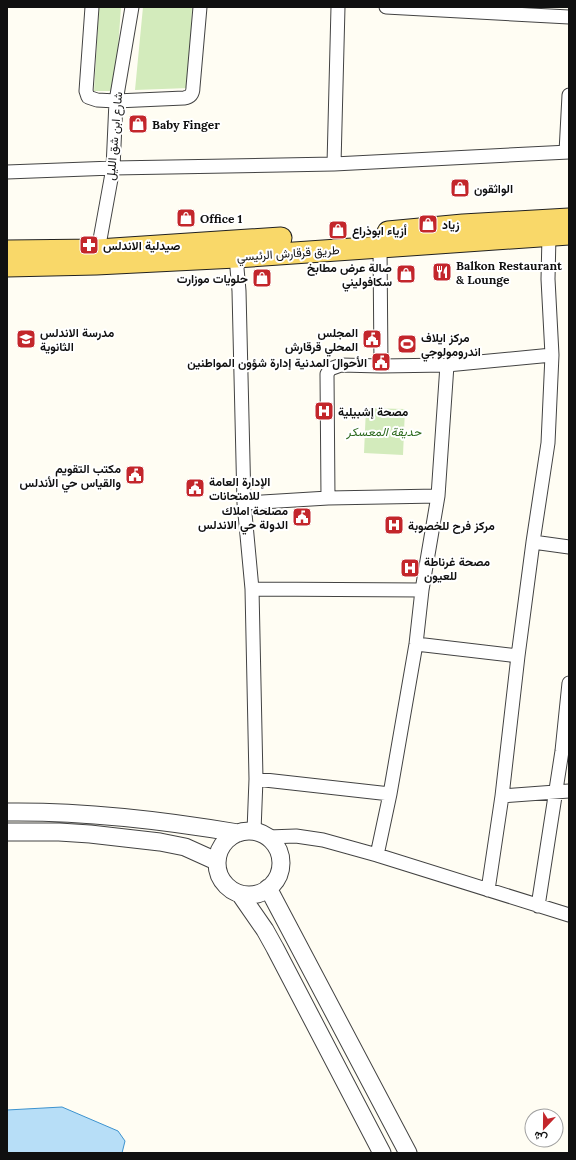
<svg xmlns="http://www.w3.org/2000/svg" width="576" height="1160" font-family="Lora,Vazirmatn,serif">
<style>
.green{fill:#d3ebbc}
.water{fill:#b7def7;stroke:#3d93cf}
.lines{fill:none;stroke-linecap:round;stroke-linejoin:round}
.minor-casing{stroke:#434343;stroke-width:15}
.tertiary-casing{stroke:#434343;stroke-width:19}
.primary-casing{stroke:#212121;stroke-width:23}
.minor{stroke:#fff;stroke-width:13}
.tertiary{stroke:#fff;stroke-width:17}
.primary{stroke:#f9d869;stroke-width:21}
.labels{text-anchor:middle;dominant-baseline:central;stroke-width:4;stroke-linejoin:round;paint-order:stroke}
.poi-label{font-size:12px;font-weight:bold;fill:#101010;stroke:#fff;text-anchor:start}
.street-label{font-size:12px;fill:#101010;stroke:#fff}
.park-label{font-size:12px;font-style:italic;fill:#2d6a1f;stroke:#fff}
</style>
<rect width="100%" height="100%" fill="#fffdf3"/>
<!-- green -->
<path class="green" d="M99,7h22l-6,84h-21z
M143,7h49l-3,81 -54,2z
M366,408l39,1 -2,46 -39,-2z"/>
<!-- water -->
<path class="water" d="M62,1107l56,24 7,10 -3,12h-115v-43z"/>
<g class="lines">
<!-- minor casing -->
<g class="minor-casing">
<path id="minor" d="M92,7l-6,84 2,6 9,3 19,1 68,-3c7,-1 9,-5 9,-11l7,-80
M386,7l183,10
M566,152l3,-57
M334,164l4,-157
M7,172l106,-4 221,-4 235,-12
M380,247l1,119
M97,256l16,-88 3,-67 16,-94
M236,257l3,34 5,212 8,86 4,190 -2,52
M328,498l-1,-124 3,-5 11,-4 40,1 66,-1 105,-10
M244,503l84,-5 110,-2
M533,542l36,5
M252,589l170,1
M416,644l102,12
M256,779l134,15
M502,796l67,-5
M268,837l28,-1 27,4 54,15 192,60
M377,855l13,-61 26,-150 6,-54 16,-94 9,-131
M488,890l14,-94 16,-140 15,-114 15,-99 4,-88 -4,-76 1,-43
M538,906l24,-155 7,-68"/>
</g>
<!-- tertiary casing -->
<g class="tertiary-casing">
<path id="tertiary" d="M7,812c77,-1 155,8 231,21
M217 863a32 32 0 1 1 64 0a32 32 0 1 1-64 0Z
M7,832h52l31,2 70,8 25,5 31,14
M268,888l140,265
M240,894l25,36 10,18 107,205"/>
</g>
<!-- primary casing -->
<g class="primary-casing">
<path id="primary" d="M388,232l75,-7 106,-6
M7,251l91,-1 183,-12
M7,266l89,-2 140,-7 333,-23"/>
</g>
<!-- minor -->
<use href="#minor" class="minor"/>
<!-- tertiary -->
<use href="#tertiary" class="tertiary"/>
<!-- primary -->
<use href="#primary" class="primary"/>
</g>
<!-- icons -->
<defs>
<g id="shop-square" transform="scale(1)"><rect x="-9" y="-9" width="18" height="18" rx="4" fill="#c3262b" stroke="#fff"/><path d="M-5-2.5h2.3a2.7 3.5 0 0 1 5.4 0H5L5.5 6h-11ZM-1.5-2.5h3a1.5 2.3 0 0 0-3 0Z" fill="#fff"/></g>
<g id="pharmacy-square" transform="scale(1)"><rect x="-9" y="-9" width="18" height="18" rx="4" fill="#c3262b" stroke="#fff"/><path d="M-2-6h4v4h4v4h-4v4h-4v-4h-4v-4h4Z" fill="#fff"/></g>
<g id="restaurant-square" transform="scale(1)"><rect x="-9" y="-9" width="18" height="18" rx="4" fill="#c3262b" stroke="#fff"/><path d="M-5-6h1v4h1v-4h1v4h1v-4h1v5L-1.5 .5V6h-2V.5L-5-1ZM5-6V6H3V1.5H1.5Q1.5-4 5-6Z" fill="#fff"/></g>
<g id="school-square" transform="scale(1)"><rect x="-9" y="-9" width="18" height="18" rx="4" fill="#c3262b" stroke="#fff"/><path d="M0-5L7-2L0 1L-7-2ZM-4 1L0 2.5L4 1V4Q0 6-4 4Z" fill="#fff"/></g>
<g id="civic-square" transform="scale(1)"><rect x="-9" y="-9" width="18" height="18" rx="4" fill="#c3262b" stroke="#fff"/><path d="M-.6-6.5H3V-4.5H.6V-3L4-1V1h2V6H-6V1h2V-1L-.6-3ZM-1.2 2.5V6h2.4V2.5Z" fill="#fff"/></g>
<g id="stadium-square" transform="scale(1)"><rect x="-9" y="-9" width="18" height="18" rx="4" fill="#c3262b" stroke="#fff"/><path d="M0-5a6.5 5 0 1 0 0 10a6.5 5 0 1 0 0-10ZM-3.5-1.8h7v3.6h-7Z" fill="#fff"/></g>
<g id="hospital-square" transform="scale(1)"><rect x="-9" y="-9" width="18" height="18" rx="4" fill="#c3262b" stroke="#fff"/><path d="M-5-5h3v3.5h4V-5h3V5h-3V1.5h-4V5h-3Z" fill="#fff"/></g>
</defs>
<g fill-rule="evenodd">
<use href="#shop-square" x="138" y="124"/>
<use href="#shop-square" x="460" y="188"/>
<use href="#shop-square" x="186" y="218"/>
<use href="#shop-square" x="428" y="224"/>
<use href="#shop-square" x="338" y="230"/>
<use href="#pharmacy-square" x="89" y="245"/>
<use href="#restaurant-square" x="442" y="272"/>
<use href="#shop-square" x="406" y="274"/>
<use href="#shop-square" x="262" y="278"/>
<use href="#school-square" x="26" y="339"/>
<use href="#civic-square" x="372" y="339"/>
<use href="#stadium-square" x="407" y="344"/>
<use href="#civic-square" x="381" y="362"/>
<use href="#hospital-square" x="324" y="411"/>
<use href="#civic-square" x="135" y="475"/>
<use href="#civic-square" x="195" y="488"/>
<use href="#civic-square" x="302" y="517"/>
<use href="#hospital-square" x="394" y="525"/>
<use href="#hospital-square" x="410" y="568"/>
</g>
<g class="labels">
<!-- poi labels -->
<g class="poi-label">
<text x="152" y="124">Baby Finger</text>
<text x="474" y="188">الواثقون</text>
<text x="200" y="218">Office 1</text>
<text x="442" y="224">زياد</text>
<text x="352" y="230">أزياء ابوذراع</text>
<text x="103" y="245">صيدلية الاندلس</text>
<text x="456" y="265">Balkon Restaurant<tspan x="456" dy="14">&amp; Lounge</tspan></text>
<text x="392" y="267" text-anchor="end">صالة عرض مطابخ<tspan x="392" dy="14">سكافوليني</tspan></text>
<text x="248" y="278" text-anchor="end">حلويات موزارت</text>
<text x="40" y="332">مدرسة الاندلس<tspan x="40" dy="14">الثانوية</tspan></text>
<text x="358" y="332" text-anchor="end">المجلس<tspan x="358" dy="14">المحلي قرقارش</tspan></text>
<text x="421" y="337">مركز ايلاف<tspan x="421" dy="14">اندرومولوجي</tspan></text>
<text x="367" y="362" text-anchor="end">الأحوال المدنية إدارة شؤون المواطنين</text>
<text x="338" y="411">مصحة إشبيلية</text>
<text x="121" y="468" text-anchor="end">مكتب التقويم<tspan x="121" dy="14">والقياس حي الأندلس</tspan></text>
<text x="209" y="481">الإدارة العامة<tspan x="209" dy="14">للامتحانات</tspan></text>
<text x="288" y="510" text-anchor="end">مصلحة املاك<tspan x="288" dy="14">الدولة حي الاندلس</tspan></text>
<text x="408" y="525">مركز فرح للخصوبة</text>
<text x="424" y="561">مصحة غرناطة<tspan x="424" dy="14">للعيون</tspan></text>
</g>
<!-- street labels -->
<g class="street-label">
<text transform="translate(114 136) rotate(-85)">شارع ابن شق الليل</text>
<text transform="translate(288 253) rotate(-4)">طريق قرقارش الرئيسي</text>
</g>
<!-- park labels -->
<g class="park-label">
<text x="384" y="431">حديقة المعسكر</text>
</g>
</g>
<!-- border -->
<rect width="576" height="1160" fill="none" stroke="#101010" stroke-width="16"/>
<!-- north arrow -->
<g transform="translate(544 1128) rotate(202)"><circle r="19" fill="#ffffff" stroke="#9f9f9f"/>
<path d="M0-3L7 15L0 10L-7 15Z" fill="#c3262b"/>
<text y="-6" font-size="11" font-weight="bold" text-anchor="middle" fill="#101010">ش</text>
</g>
</svg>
